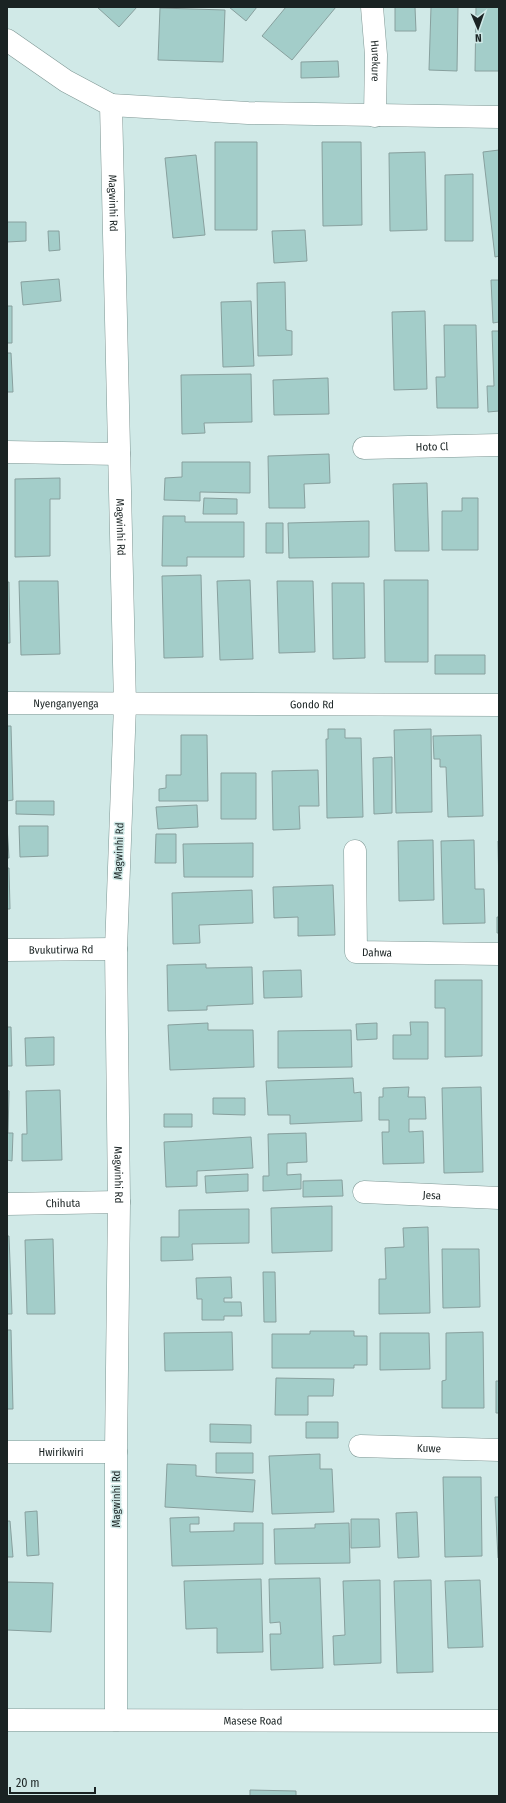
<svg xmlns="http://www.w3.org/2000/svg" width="506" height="1803" font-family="'Fira Sans Condensed',sans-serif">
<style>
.building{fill:#a3cdc9;stroke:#88a09e}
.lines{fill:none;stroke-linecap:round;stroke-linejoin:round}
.minor-casing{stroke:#7f9794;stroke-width:23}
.minor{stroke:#fff;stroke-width:22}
.labels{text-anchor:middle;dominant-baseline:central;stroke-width:3;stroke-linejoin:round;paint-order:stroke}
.street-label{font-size:11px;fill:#1a2323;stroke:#d0e9e7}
</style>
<rect width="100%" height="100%" fill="#d0e9e7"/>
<!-- building -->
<path class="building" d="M97,7h40l-18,20z
M229,7h28l-11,14z
M286,7h50l-44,53 -30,-24z
M395,7h20l1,24h-21z
M431,7h27l-1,64 -28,-1z
M476,7h23v64h-24z
M160,8l65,2 -2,52 -65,-2z
M338,61l1,16 -38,1v-16z
M215,142h42v88h-42z
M322,142h39l1,83 -39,1z
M499,150v106l-4,1 -12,-105z
M425,152l2,78 -37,1 -1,-78z
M196,155l9,80 -32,3 -8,-80z
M473,174v67h-28v-66z
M7,222h19v19l-19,1z
M305,230l2,31 -33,2 -2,-32z
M48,231h11l1,19 -11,1z
M59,279l2,22 -38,4 -2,-23z
M491,280h8v42l-6,1z
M285,282l1,48 6,1v24l-34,1 -1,-73z
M251,301l3,65 -31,1 -2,-65z
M7,306h5v37h-5z
M425,311l2,78 -33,1 -2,-78z
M444,325h32l2,83h-41l-1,-31h9z
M492,331h7v80l-11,1 -1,-26h7z
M7,353h4l2,39h-6z
M251,374l1,48 -48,1 1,10 -23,1 -1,-59z
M328,378l1,36 -55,1 -1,-35z
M329,454l1,29 -26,1 1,24h-36l-1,-52z
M182,462h68v31l-50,-1v9l-36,-1 1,-22 17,-1z
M60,478v21h-10v57l-35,1v-78z
M427,483l2,68h-34l-2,-67z
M204,498l33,1v15h-34z
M462,498h16v52h-36v-39h20z
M163,516h22v6h59v35h-57v9h-25z
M369,521v36l-80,1 -1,-35z
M266,523h17v30h-17z
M201,575l2,82 -39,1 -2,-82z
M250,580l3,79 -33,1 -3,-79z
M384,580h44v82h-43z
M19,581h39l2,73 -39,1z
M277,581h36l2,71 -36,1z
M7,582h2l1,61h-3z
M332,583h32l1,75 -32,1z
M435,655h50v19h-50z
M7,726h4l2,74 -6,1z
M328,729h17v9h16l2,79 -36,1 -1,-79h2z
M431,729l1,83 -36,1 -2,-83z
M181,735h26l1,66h-49v-12l7,-1v-13h15z
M481,735l2,81 -35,1 -2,-50h-6v-8h-6l-1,-23z
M392,757v56l-18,1 -1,-56z
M318,770l1,36h-20l1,23 -27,1 -1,-59z
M221,773h35v46h-35z
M16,801h38v14l-38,-1z
M197,805l1,22 -40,2 -2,-22z
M7,826l2,32h-2z
M19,826h29v30l-28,1z
M156,834h20v29h-21z
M433,840l1,60 -35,1 -1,-60z
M474,840l1,49h9l1,34 -42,1 -2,-83z
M498,841h1v49z
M253,843v34h-69l-1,-33z
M7,868h2l1,41h-3z
M333,885l2,50 -37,1v-19l-24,1 -1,-31z
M252,890l1,33 -54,2 1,18 -27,1 -1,-51z
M497,917h2v16h-2z
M206,964v4l46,-1 1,37 -46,2v4l-39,1 -1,-46z
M301,970l1,27 -38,1 -1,-27z
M435,980h47v76l-37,1v-49h-10z
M410,1022h18v37h-35v-24h18z
M208,1023v7h45l1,37 -84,3 -2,-45z
M377,1023v16l-20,1 -1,-16z
M7,1027h4l1,39h-5z
M351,1030l1,37 -74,1v-37z
M54,1037v28l-28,1 -1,-28z
M353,1078l1,15 7,-1 1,29 -72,3v-9h-22l-2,-34z
M409,1087l-1,10h17l1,22h-17v13l14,-1 1,32 -41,1 -1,-32h7v-12h-10v-23h4v-9z
M481,1087l2,85 -39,1 -2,-85z
M7,1090l2,1 -1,42h5l-1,28 -5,-1z
M60,1090l2,70 -40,1v-27h5l-1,-43z
M213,1098h32v17l-32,-1z
M164,1114h28v13h-28z
M306,1133l1,29 -20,1v12l14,-1v15l-38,2v-15h6l-1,-42z
M251,1137l2,31 -56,3v15l-31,1 -2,-45z
M248,1174v17l-42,2 -1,-17z
M342,1180l1,16 -40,1v-16z
M332,1206v45l-60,2 -1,-45z
M249,1209v34l-57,1 1,16 -32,1v-24h18v-27z
M428,1227l2,86 -51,1v-35h7l-1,-31 19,-1 -1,-19z
M7,1236h2l3,78h-5z
M53,1239l2,75h-28l-2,-74z
M442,1249h37l1,58 -37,1z
M263,1272h12l1,50h-12z
M231,1277l1,21h-8v4h17l1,14h-18v4h-22v-21h-5l-1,-21z
M7,1330h4l2,79h-6z
M310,1331h44v5h13v29h-13v3h-82v-34h38z
M232,1332l1,38 -68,1 -1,-38z
M483,1332l1,76h-42v-27l4,-1v-47z
M380,1333h49l1,36 -50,1z
M276,1378l58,1 -1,17h-25v19h-33z
M496,1381h3v32h-3z
M306,1422h32v16h-32z
M210,1424l41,1v18l-41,-1z
M216,1453h37v20h-37z
M320,1454v15h12l2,43 -62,2 -3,-58z
M167,1464l29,1v11l59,4 -2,32 -88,-5z
M443,1477h38l1,79 -37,1z
M495,1497h4v61h-1z
M37,1511l2,44 -12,1 -2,-44z
M417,1512l2,45 -21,1 -2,-45z
M199,1517v7h-9v8l44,-1v-8h29v41l-91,2 -2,-48z
M351,1519h28l1,28 -29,1z
M7,1521h3l3,36h-6z
M349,1523l1,40 -75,1 -1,-35 41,-1v-4z
M320,1578l3,90 -52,2 -1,-36h11l-1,-12 -10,1 -1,-44z
M261,1579l2,73 -46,1v-25l-31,1 -2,-48z
M380,1580l1,83 -47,2 -1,-29 12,-1 -2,-54z
M431,1580l2,92 -36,1 -3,-92z
M480,1580l3,67 -35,1 -3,-67z
M7,1582l46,1 -2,49 -44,-2z
M250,1790l46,1v5h-46z"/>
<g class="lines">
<!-- minor casing -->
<g class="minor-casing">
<g id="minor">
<path id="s1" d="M372,7l4,48 -1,61"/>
<path id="s2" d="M7,40l59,41 45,24 14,600 -9,244 3,253 -3,250v268"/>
<path d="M111,105l137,8 251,4"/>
<path id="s3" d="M364,448l135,-3"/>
<path d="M7,452l112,2"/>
<path id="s4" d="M7,703l492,2"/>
<path id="s5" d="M355,851l1,101 143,2"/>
<path id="s6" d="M7,950l109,-1"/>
<path id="s7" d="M364,1192l135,6"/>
<path id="s8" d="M7,1204l112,-2"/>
<path id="s9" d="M360,1446l139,4"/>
<path id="s10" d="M7,1452h109"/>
<path id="s11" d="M7,1720l492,1"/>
</g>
</g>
<!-- minor -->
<use href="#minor" class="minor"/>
</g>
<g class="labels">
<!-- street labels -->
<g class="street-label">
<text stroke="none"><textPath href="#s1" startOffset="54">Hurekure</textPath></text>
<text stroke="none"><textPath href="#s2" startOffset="221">Magwinhi Rd</textPath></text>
<text stroke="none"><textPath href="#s3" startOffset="68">Hoto Cl</textPath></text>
<text stroke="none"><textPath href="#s2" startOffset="545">Magwinhi Rd</textPath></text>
<text stroke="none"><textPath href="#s4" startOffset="59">Nyenganyenga</textPath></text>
<text stroke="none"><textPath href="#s4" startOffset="305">Gondo Rd</textPath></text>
<text transform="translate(119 851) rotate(-88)">Magwinhi Rd</text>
<text stroke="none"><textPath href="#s6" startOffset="54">Bvukutirwa Rd</textPath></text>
<text stroke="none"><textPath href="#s5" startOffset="122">Dahwa</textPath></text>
<text stroke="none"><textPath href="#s2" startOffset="1193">Magwinhi Rd</textPath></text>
<text stroke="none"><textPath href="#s7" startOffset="68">Jesa</textPath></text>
<text stroke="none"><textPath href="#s8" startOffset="56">Chihuta</textPath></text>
<text stroke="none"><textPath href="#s9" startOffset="69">Kuwe</textPath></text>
<text stroke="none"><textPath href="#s10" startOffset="54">Hwirikwiri</textPath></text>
<text transform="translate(116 1499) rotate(-90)">Magwinhi Rd</text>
<text stroke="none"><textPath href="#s11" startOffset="246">Masese Road</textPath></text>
</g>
</g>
<!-- border -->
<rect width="506" height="1803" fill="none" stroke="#1a2323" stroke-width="16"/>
<!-- north arrow -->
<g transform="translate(478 28) rotate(178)" stroke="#d0e9e7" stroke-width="3" paint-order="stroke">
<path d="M0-3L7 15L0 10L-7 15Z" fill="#1a2323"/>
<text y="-6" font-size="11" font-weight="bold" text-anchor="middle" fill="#1a2323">N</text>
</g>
<!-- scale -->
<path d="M10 1787v6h85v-6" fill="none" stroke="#1a2323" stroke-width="2"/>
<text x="16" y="1787" font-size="12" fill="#1a2323" stroke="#d0e9e7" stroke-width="3" paint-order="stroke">20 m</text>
</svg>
